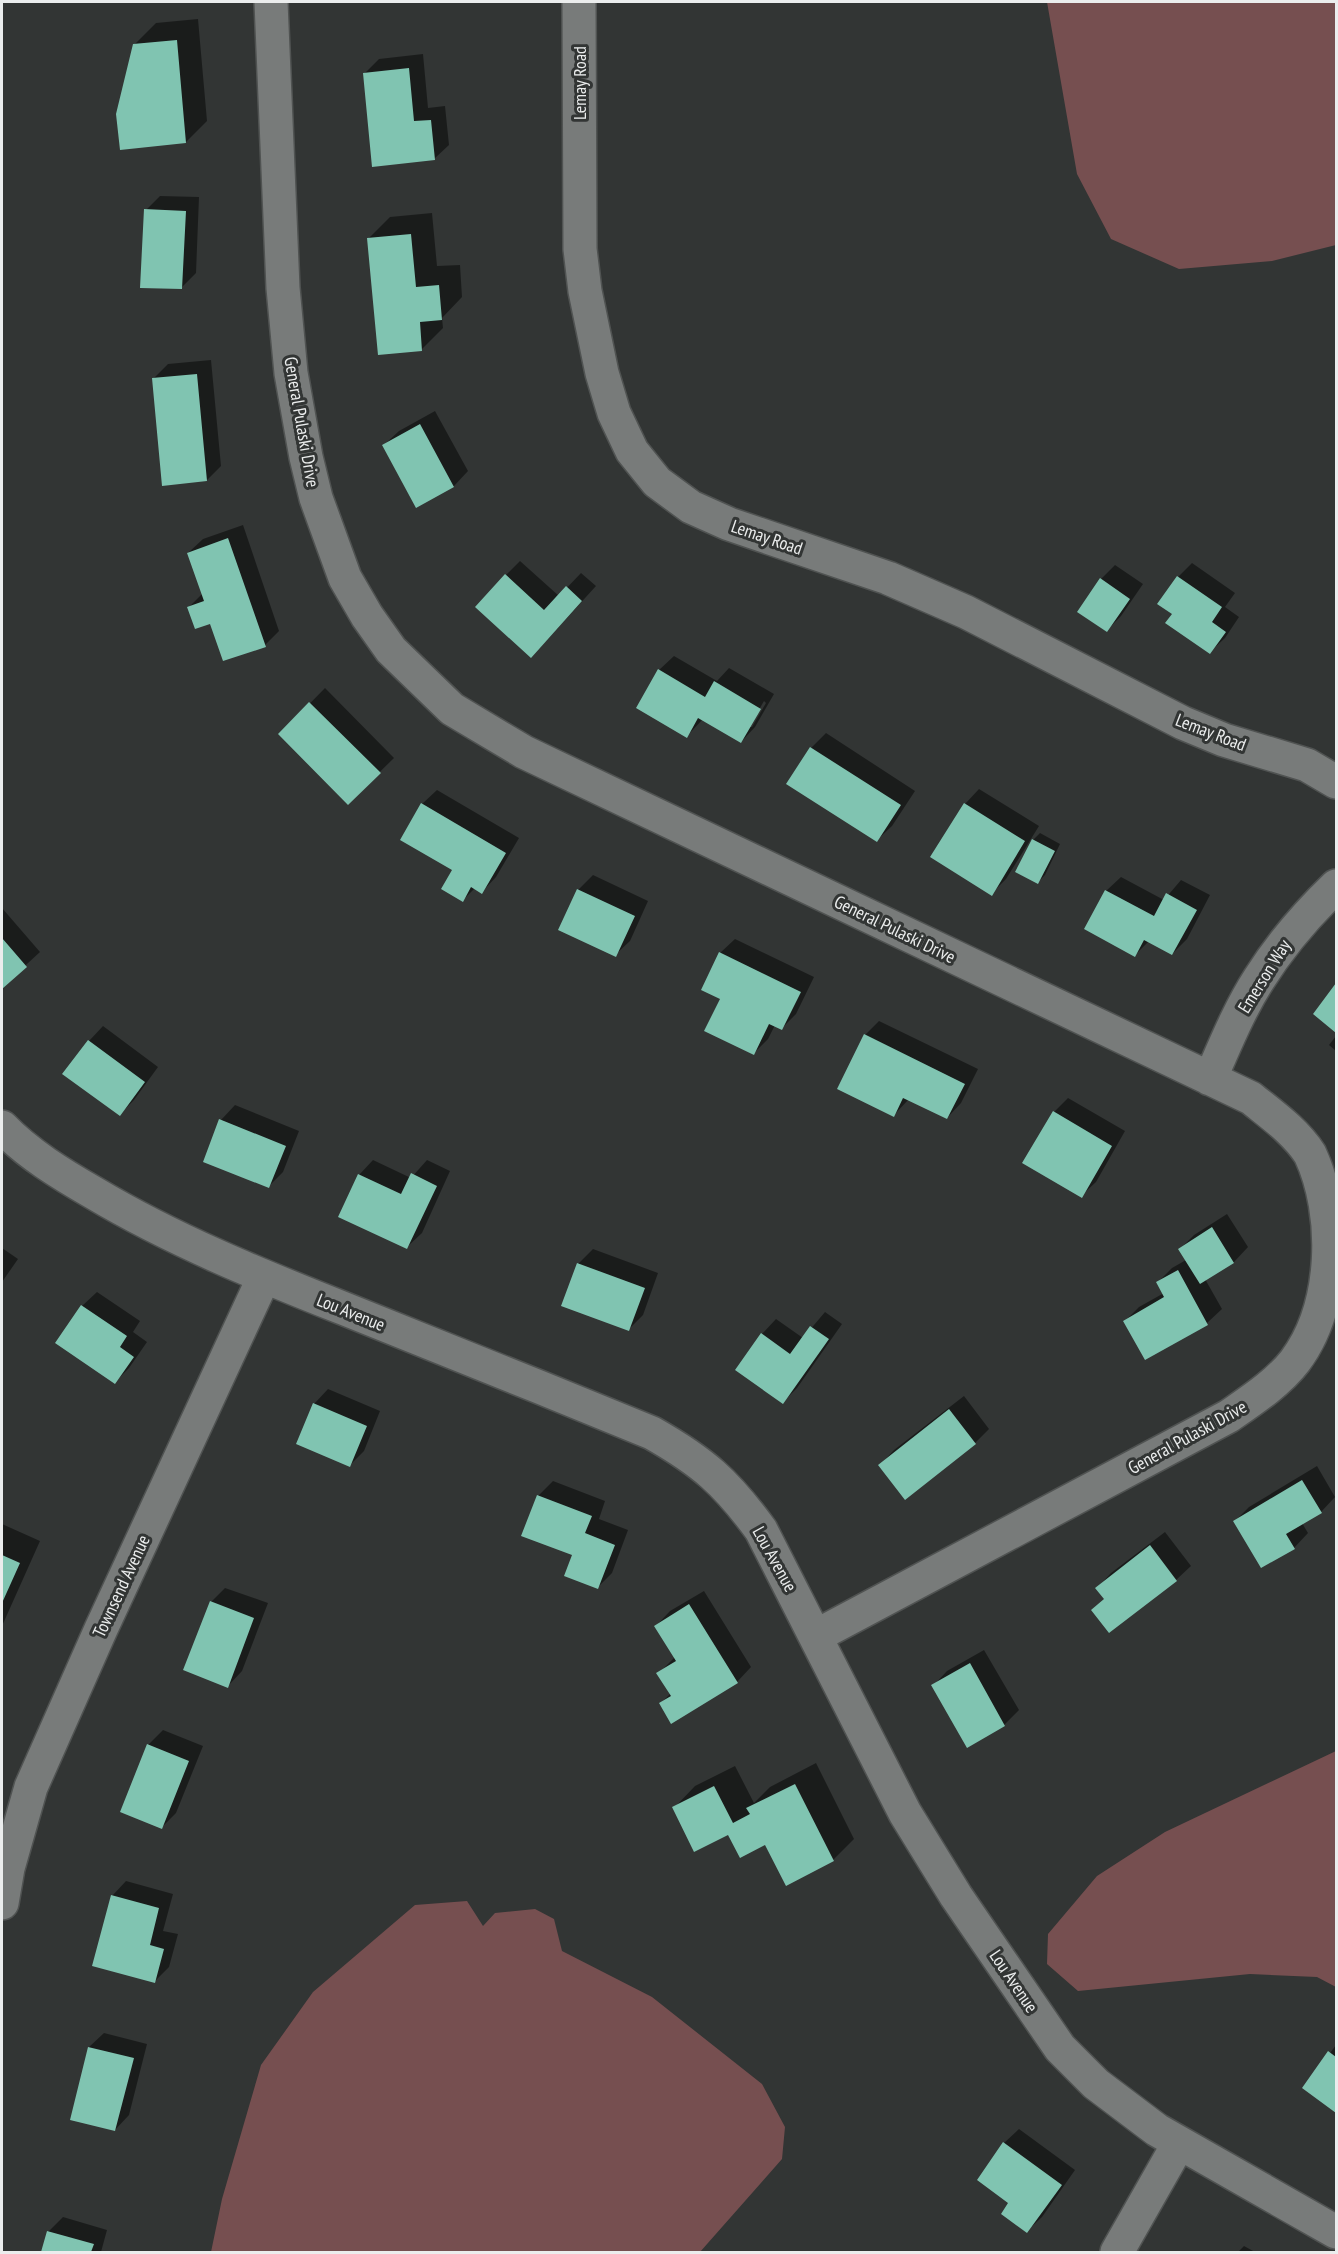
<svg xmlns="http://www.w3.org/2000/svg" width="1338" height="2254" font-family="'PT Sans Narrow',sans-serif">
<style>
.green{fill:#764f50}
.shadow{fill:#0007;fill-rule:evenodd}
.building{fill:#80c4b1}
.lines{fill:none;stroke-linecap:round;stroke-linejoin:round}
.minor-casing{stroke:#505352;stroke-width:36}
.minor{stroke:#787b7a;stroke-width:33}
.labels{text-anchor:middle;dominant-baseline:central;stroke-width:6;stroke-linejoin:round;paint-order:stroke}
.street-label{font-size:18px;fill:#ebeded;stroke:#323534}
</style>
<rect width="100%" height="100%" fill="#323534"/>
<!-- green -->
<path class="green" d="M1047,2h289v243l-64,16 -93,8 -68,-30 -34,-65z
M1336,1751v236l-19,-10 -67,-3 -172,17 -31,-27 1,-30 49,-58 68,-44z
M467,1901l16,25 12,-13 40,-4 19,10 8,32 90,46 110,87 23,43 -3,32 -82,93h-489l11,-53 39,-134 52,-73 102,-87z"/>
<!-- shadow -->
<path class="shadow" d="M198,19l9,102 -21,21 -51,-98 21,-21z
M423,54l5,54 17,-2 4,39 -15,14 -70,-85 15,-15z
M160,196l39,1 -3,76 -15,15 -35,-78z
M432,213l5,53 23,-1 2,32 -20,21 1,10 -22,22 -52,-112 21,-21z
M211,360l10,106 -14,14 -54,-101 15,-15z
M435,411l33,60 -14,15 -37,20 -33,-61 15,-14z
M243,525l36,106 -14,14 -54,-23 -22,-15 14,-14 -15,-40 15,-14z
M520,561l39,35 22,-23 15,13 -51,56 -39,-67z
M1192,563l43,30 -10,14 14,10 -14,21 -15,14 -36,-39 4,-36z
M1115,565l28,19 -22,32 -14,14 -6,-51z
M674,656l43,25 12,-13 45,26 -19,33 -14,15 -38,-23 -16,17 -28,-66zM764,701l2,2 -14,24h-3z
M325,688l69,70 -46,45 -68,-69z
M826,733l89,58 -23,35 -15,14 -89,-57 23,-35z
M979,789l60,37 -33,53 -15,15 -59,-37 33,-53z
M437,790l82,48 -23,39 -14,15 -7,-4 -12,12 -9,-30 -32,-66z
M1040,833l20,11 -15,31 -7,7 -5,-42z
M593,875l55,26 -18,40 -15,14 -37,-65z
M1121,877l43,23 17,-20 29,15 -23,44 -15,15 -23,-13 -14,14 -29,-64z
M2,908l38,44 -38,35z
M735,939l79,38 -18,37 -14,14 -7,-3 -7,14 -14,14 -32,-54 -2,-46z
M1336,986v45l-21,-17z
M879,1021l99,48 -17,34 -14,15 -38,-19 -16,17 -28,-81z
M103,1026l55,41 -24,33 -14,14 -31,-73z
M1336,1036v15l-7,-6z
M1068,1098l57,33 -29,51 -15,14 -27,-84z
M235,1105l64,26 -16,41 -14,14 -48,-66z
M373,1160l38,18 16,-18 23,11 -28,62 -15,14 -48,-72z
M1227,1214l21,33 -14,15 -29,17 17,30 -15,14 -61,35 -21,-37 14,-14 25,-14 -6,-11 14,-14 14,-8 -6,-11 14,-14z
M2,1248l16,11 -16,23z
M593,1249l65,24 -15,42 -14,14 -51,-65z
M97,1292l43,29 -7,11 14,10 -18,26 -14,14 -58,-39 25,-37z
M825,1312l17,12 -45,64 -14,14 -21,-68 14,-15 27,19z
M328,1389l52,22 -16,40 -14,14 -36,-61z
M964,1396l25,33 -14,14 -95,22 14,-15z
M1317,1466l18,31 -14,15 -19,11 6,10 -14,15 -59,-27 14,-14z
M553,1481l52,20 -6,18 29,11 -16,43 -15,15 -23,-34 -36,-58z
M2,1524l38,17 -38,85z
M1165,1532l26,34 -15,14 -67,51 -4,-33 -8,-10 14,-15z
M225,1588l43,15 -26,68 -14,15 -17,-84z
M704,1591l47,76 -14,15 -77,22 11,-11 -13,-19 17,-17 -19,-31 14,-15z
M984,1650l35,60 -15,15 -36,21 -35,-60 14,-15z
M163,1730l40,16 -27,67 -14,14 -14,-82z
M816,1763l38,76 -21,21 -104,-27 -55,-25 21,-22 40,-20 19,37 16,-16z
M126,1881l47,13 -10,37 15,3 -9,33 -14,14 -43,-85z
M104,2033l43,11 -18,71 -14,15 -26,-83z
M1336,2045v66l-32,-23z
M1019,2129l56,41 -33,47 -15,14 -23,-88z
M63,2217l44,13 -6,22h-58l5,-20z
M1244,2246l11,6h-17z"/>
<!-- building -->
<path class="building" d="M177,40l9,103 -66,7 -4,-36 17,-70z
M409,68l5,53 17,-1 4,40 -63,7 -9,-94z
M144,209l42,2 -4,78 -42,-1z
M411,234l5,53 23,-2 3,35 -22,2 2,29 -44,4 -11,-117z
M197,374l10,107 -45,5 -10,-108z
M420,424l34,63 -38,21 -34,-63z
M228,538l38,109 -43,14 -13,-37 -15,5 -8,-22 17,-6 -17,-48z
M505,574l39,36 22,-24 16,15 -51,57 -56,-51z
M1177,576l45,31 -10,15 14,10 -16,22 -45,-31 7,-9 -15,-10z
M1100,578l30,21 -23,33 -30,-20z
M658,669l47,28 9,-16 47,28 -20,34 -43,-25 -11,20 -51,-30z
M309,702l72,71 -33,32 -70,-71z
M810,747l91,58 -24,37 -91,-58z
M421,803l85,50 -24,41 -11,-7 -8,15 -22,-13 11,-19 -52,-30z
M964,803l61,38 -33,55 -62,-39z
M1032,839l23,12 -17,33 -23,-12z
M577,889l58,27 -19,41 -58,-27z
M1105,890l49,26 12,-23 31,17 -25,45 -28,-15 -9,17 -51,-28z
M2,938l25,29 -25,22z
M719,952l82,40 -19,38 -13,-6 -15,31 -50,-24 16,-32 -19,-9z
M1336,983v50l-23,-19z
M864,1034l101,50 -18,35 -44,-21 -9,19 -57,-28z
M88,1040l57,42 -25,34 -58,-42z
M1053,1111l59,35 -30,52 -60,-35z
M219,1119l67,27 -17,42 -66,-26z
M411,1173l26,13 -30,63 -69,-32 20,-43 43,20z
M1212,1227l22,36 -34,21 -22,-35z
M577,1263l68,25 -16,43 -68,-25z
M1178,1270l30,55 -63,35 -22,-39 41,-24 -8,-15z
M81,1305l46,31 -7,11 14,10 -19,27 -60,-41z
M810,1326l19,13 -46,65 -48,-34 26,-37 29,21z
M313,1403l54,23 -17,41 -54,-23z
M949,1409l27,35 -71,56 -27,-35z
M1302,1480l20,33 -36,21 9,15 -34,19 -28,-47z
M537,1495l55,21 -7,17 30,12 -17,44 -34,-13 8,-21 -51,-19z
M1150,1545l27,36 -68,52 -18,-23 13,-11 -9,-11z
M2,1555l18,8 -18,40z
M210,1601l44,17 -26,70 -45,-18z
M689,1604l49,79 -67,41 -12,-21 12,-7 -15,-23 20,-12 -22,-35z
M970,1663l35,63 -38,22 -36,-63z
M147,1744l42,17 -27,68 -42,-17z
M795,1784l39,77 -48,25 -21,-41 -25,13 -12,-23 -34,17 -22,-45 42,-21 19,37 17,-9 -4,-6z
M111,1895l48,13 -9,37 14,4 -9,34 -63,-17z
M88,2047l46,11 -19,73 -45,-11z
M1328,2051l8,6v56l-34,-25z
M1003,2142l59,43 -35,48 -26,-19 7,-11 -31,-23z
M47,2231l47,13 -3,8h-50z"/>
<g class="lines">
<!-- minor casing -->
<g class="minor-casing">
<path id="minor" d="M271,2l12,286 8,85 15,84 10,41 29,80 22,38 24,34 61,59 72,43 727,346c21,17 44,33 59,56 28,60 26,152 -15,207 -17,22 -43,39 -66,55l-413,220
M579,2l1,247 5,42 17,82 12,40 18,38 25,31 34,25 38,17 159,54 78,34 217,111 41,17 83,25 29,17
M1210,1079c15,-34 29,-69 49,-100 22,-35 48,-65 77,-93
M2,1127c26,27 59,47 92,66 79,47 165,82 251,116 102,41 205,82 307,124 51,29 74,49 109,97l144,283 51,83 104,152 36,36 61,46 179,102
M2,1903l6,-35 23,-81 70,-158 163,-352
M1117,2252l62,-109"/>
</g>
<!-- minor -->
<use href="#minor" class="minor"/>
</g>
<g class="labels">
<!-- street labels -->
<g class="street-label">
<text transform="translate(579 83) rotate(-90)">Lemay Road</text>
<text transform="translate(302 422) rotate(80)">General Pulaski Drive</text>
<text transform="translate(767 537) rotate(19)">Lemay Road</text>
<text transform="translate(1211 732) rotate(21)">Lemay Road</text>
<text transform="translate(895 929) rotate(26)">General Pulaski Drive</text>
<text transform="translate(1264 976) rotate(-58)">Emerson Way</text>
<text transform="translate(351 1312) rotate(22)">Lou Avenue</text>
<text transform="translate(1187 1437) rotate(-29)">General Pulaski Drive</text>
<text transform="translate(775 1559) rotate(61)">Lou Avenue</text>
<text transform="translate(121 1586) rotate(-65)">Townsend Avenue</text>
<text transform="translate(1014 1981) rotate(56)">Lou Avenue</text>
</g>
</g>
<!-- border -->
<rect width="1338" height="2254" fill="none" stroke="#ebeded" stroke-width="6"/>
</svg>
